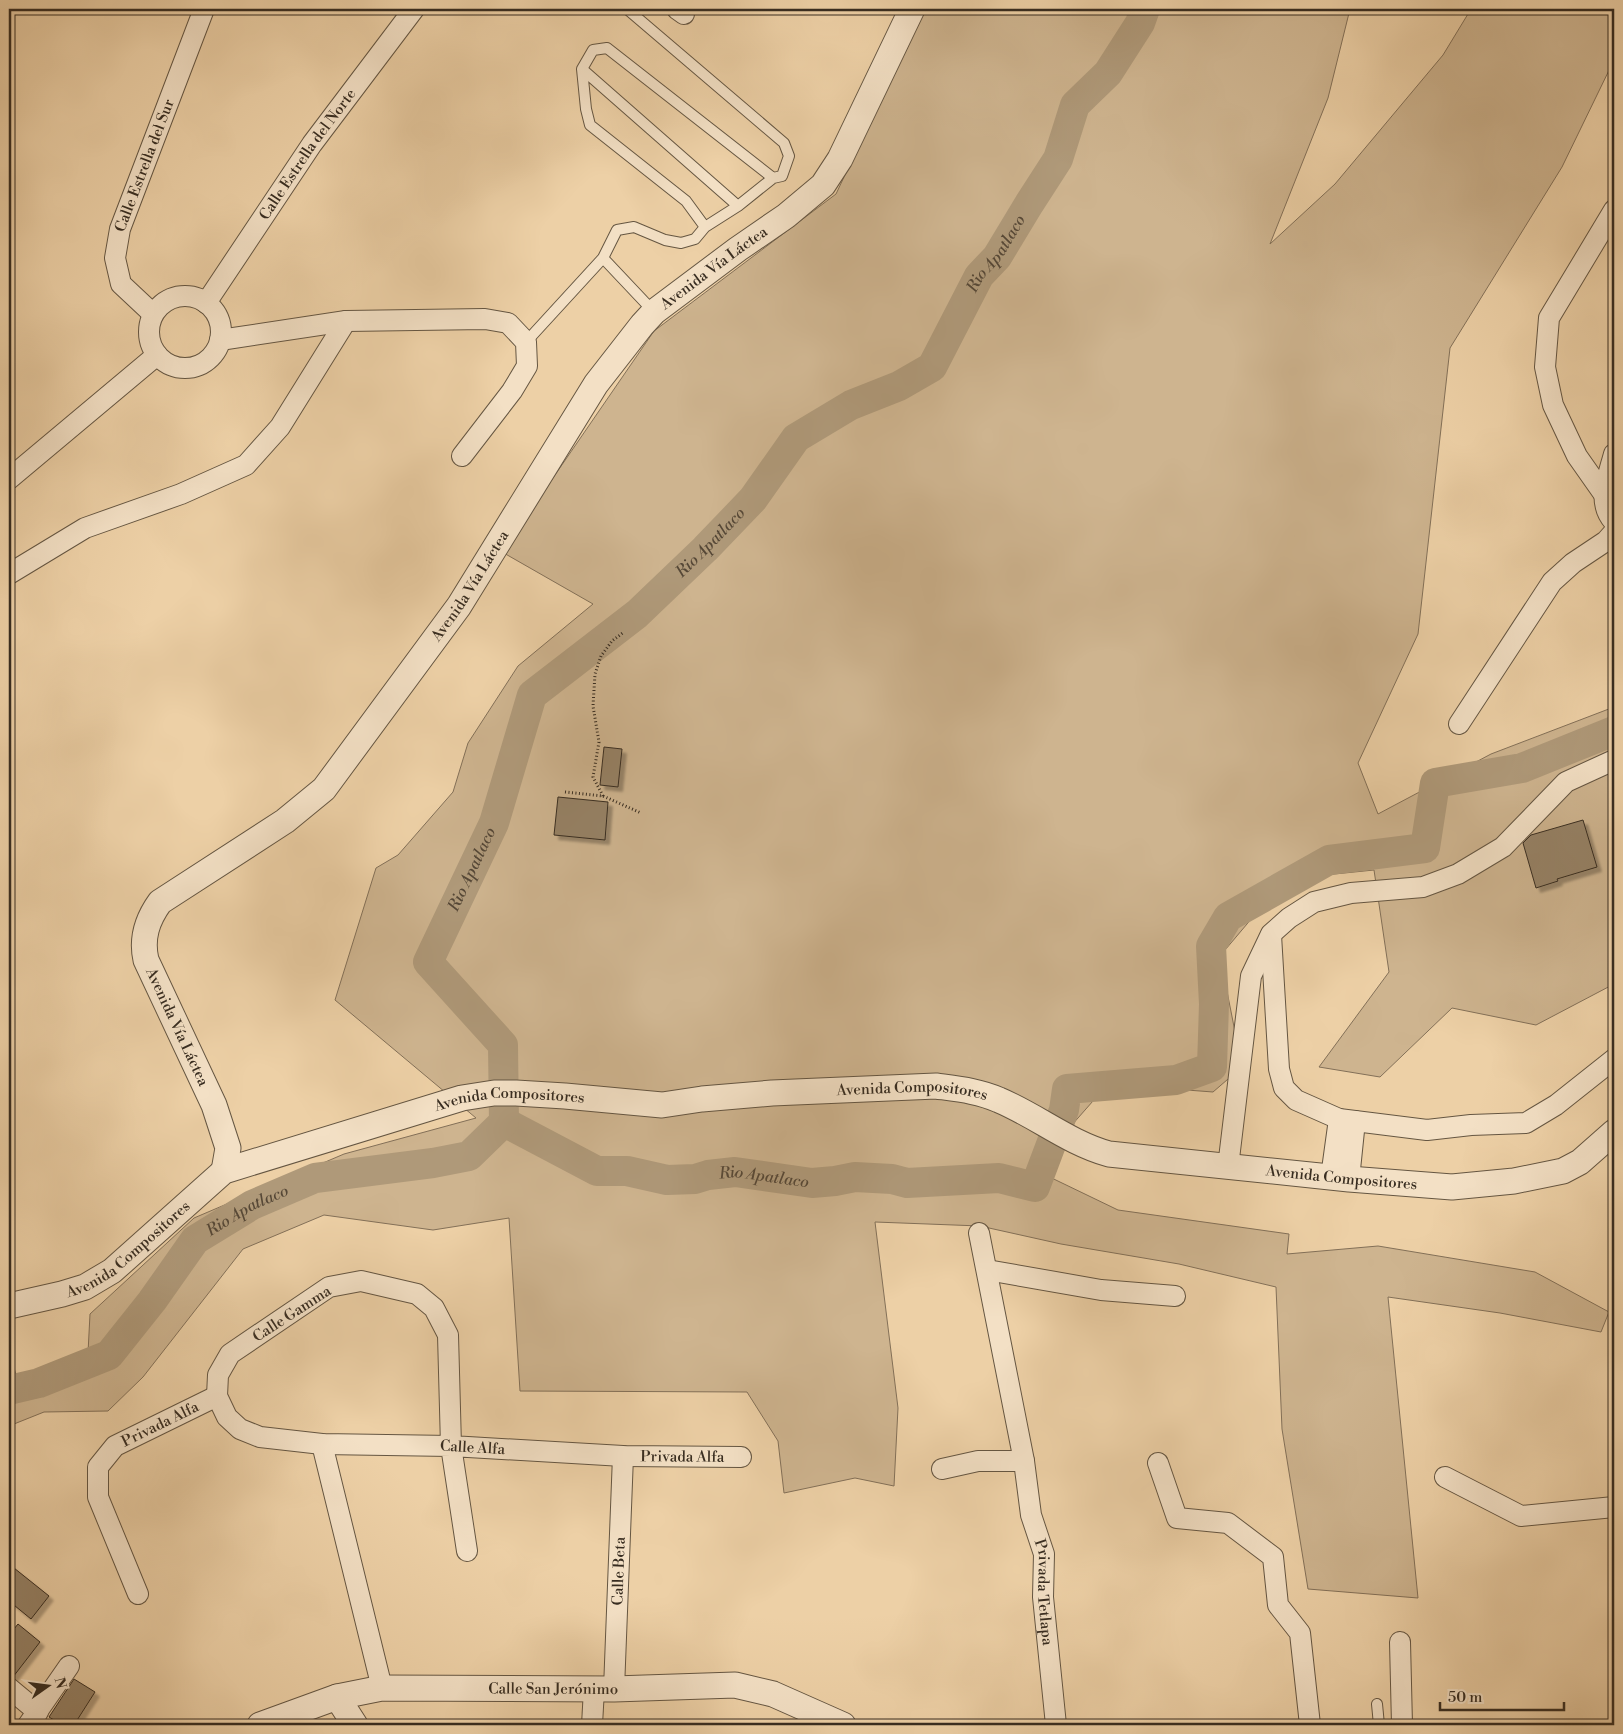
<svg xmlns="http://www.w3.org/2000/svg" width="1623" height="1734" font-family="'Libre Bodoni',serif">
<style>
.green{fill:#ceb48f;stroke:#837058}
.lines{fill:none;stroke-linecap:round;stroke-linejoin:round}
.river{stroke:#af9979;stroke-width:30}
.building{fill:#968266;stroke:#382d21;filter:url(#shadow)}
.service-casing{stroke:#655642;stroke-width:12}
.minor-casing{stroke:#655642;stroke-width:22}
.tertiary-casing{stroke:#655642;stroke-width:27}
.path{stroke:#382d21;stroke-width:3;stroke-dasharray:1 2.5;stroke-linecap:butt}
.service{stroke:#f3e0c5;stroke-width:10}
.minor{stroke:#f3e0c5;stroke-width:20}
.tertiary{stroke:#f3e0c5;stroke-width:25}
.labels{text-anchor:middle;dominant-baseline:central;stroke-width:4.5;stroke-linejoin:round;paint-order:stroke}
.street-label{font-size:15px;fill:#382d21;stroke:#f3e0c5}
.water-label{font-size:16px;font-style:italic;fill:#564837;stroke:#f3e0c5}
</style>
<defs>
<filter id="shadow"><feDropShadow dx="4.5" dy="4.5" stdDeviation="1" flood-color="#0004"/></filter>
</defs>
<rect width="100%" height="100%" fill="#edd0a6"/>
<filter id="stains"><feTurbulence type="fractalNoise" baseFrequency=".004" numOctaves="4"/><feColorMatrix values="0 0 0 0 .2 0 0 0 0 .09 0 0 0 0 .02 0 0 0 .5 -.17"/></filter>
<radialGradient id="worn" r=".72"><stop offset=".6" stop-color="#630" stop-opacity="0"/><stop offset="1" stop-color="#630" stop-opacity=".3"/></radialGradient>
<!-- green -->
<path class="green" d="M923,9h427l-22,89 -58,146 65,-60 108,-129 28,-46h143v51l-52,107 -112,181 -32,286 -60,129 20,51 113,-60 123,-47v277l-78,41 -84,-17 -72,69 -61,-10 70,-95 -15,-102 -89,9 -65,77 22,111 -29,25 -105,-8 -75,85 85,41 171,24 -2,20 91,-8 157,26 74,40 -8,20 -101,-19 -112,-16 30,301 -110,-9 -26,-160 -6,-142 -97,-23 -118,-20 -81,-18 -105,-4 23,186 -4,78 -39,-8 -71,15 -6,-52 -31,-49 -227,-1 -11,-173 -76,12 -109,-15 -81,34 -100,128 -35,34 -64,1 -35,14v-81l7,31 72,-23 2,-39 104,-96 150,-64 132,-36 -141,-118 41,-132 22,-13 55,-63 15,-49 50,-77 75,-62 -91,-52 152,-221 182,-137z"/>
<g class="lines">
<!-- river -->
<g class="river">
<path id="s1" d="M504,1122l93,49h30l40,9 28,-1 13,-4 27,-3 77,11 23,-2 20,-4 37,2 15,4 92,-5 36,9 29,-77 3,-21 109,-9 36,-13 2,-63 -3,-58 17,-29 101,-57 96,-12 10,-65 87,-15 92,-37"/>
<path id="s2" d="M9,1390l30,-7 70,-28 43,-54 43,-61 57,-35 63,-27 118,-15 36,-7 35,-34 -1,-77 -75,-83 66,-139 38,-128 105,-81 68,-65 48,-50 43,-61 55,-33 48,-19 33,-19 47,-91 18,-19 32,-53 29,-45 17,-54 33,-32 32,-50 5,-14"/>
</g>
</g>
<!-- building -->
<path class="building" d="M604,747l18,2 -4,38 -18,-2z
M558,797l50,5 -3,38 -51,-5z
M1583,820l14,47 -40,12 1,2 -22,7 -13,-45 8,-8z
M9,1564l40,32 -18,23 -22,-18z
M18,1624l22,18 -27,35 -4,-1v-41z
M74,1679l21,13 -21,33h-12l-13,-8z"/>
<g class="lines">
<!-- service casing -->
<g class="service-casing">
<path id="service" d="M582,69l156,137
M705,227l-19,-26 -96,-76 -4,-16 -4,-40 11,-19 14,-2 166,130
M603,258l51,54
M526,342l77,-84 14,-28 17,-3 31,13 16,3 14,-4 10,-12 33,-21 35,-28 9,-2 7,-20 -5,-13 -157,-134
M1377,1704l2,21"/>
</g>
<!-- minor casing -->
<g class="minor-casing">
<g id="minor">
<path d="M677,9l7,5"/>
<circle cx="185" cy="332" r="36"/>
<path id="s3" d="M206,303l106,-159 102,-135"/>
<path id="s4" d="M153,314l-32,-30 -6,-26 5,-29 84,-220"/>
<path d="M220,340l126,-19 139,-2 23,4 18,19 1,24 -15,25 -50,65"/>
<path d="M1614,454c-6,23 -18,48 0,68"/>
<path d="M9,479l148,-124"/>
<path d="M1603,493l-26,-37 -24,-51 -8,-38 4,-49 65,-108"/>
<path d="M9,574l76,-46 96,-34 65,-29 34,-38 66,-106"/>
<path d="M1459,724l93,-142 21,-19 33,-22 8,-9"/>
<path d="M1271,935l8,134 5,19 12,12 43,19 88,11 44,-5 55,-2 30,-18 58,-46"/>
<path d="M1228,1167l23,-191 20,-42 18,-16 25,-16 37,-9 72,-6 35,-13 45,-27 63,-65 48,-22"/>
<path d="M1331,1177l8,-58"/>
<path d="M1349,1179l6,-58"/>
<path id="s5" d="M979,1233l45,228 7,54 13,39 -1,43 13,128"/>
<path d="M987,1270l114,20 74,6"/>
<path d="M322,1444l60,244"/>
<path d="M1158,1463l19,55 51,5 45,34 5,48 22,28 10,92"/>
<path d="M942,1469l36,-8h46"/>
<path d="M1445,1477l76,39 93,-9"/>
<path id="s6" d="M467,1551l-16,-105 -3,-111 -14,-27 -17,-14 -56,-13 -32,6 -99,67 -12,21 -1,21 10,21 13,12 20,8 62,7 129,2 172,10 118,1"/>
<path id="s7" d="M138,1594l-40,-97v-30l17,-21 102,-50"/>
<path d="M1400,1642l2,83"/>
<path d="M9,1688l29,24"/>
<path id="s8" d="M614,1689l9,-233"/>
<path d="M28,1725l41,-59"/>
<path d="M592,1725l2,-36"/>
</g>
</g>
<!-- tertiary casing -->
<g class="tertiary-casing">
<g id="tertiary">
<path id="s9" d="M224,1171l4,-23 -14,-43 -68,-145c-5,-22 1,-40 14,-58l125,-81 39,-32 135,-183 137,-222 46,-59 12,-13 84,-63 48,-33 37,-31 17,-26 72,-150"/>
<path id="s10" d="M9,1306l53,-12 23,-7 27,-16 112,-100 238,-73 32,-5h22l49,3 97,9 40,-6 70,-6 164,-7c22,3 43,5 63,14 38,16 70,43 110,54l240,25 103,8 62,-6 49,-10 17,-9 34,-30"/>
<path d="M337,1697l18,28"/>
<path id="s11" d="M260,1725l77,-28 45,-9 232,1 121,-4 38,9 70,31"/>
</g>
</g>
<!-- path -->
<path class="path" d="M565,792l38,4 38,17
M603,796l-10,-19 6,-35 -6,-36 2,-32 6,-18 11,-15 12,-9"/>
<!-- service -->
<use href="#service" class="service"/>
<!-- minor -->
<use href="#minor" class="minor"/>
<!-- tertiary -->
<use href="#tertiary" class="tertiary"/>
</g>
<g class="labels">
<!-- street labels -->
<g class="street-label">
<text stroke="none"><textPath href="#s3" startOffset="180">Calle Estrella del Norte</textPath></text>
<text stroke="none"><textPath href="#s4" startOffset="168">Calle Estrella del Sur</textPath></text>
<text stroke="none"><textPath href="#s9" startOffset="1145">Avenida Vía Láctea</textPath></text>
<text stroke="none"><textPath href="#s9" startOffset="740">Avenida Vía Láctea</textPath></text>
<text transform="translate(177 1027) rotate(65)">Avenida Vía Láctea</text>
<text stroke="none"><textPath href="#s10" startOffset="961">Avenida Compositores</textPath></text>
<text stroke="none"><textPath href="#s10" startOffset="556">Avenida Compositores</textPath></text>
<text stroke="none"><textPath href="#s10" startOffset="1406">Avenida Compositores</textPath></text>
<text stroke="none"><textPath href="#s10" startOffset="135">Avenida Compositores</textPath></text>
<text transform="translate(292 1314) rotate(-33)">Calle Gamma</text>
<text stroke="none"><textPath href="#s7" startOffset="212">Privada Alfa</textPath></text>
<text stroke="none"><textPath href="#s6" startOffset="800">Calle Alfa</textPath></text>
<text stroke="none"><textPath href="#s6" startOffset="1010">Privada Alfa</textPath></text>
<text stroke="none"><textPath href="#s8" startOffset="118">Calle Beta</textPath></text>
<text stroke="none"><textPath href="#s5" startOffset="366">Privada Tetlapa</textPath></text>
<text stroke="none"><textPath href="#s11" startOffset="299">Calle San Jerónimo</textPath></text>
</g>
<!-- water labels -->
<g class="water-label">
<text stroke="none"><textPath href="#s2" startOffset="1721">Rio Apatlaco</textPath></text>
<text stroke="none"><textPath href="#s2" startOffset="1301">Rio Apatlaco</textPath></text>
<text stroke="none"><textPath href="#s2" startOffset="881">Rio Apatlaco</textPath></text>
<text stroke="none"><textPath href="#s1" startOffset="274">Rio Apatlaco</textPath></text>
<text stroke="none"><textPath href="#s2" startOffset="310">Rio Apatlaco</textPath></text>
</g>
</g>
<!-- margin -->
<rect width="1623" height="1734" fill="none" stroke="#edd0a6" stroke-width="30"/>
<rect x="10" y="10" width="1603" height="1714" fill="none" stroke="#382d21" stroke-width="2.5"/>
<rect x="15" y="15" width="1593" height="1704" fill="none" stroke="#382d21"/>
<!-- north arrow -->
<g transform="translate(48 1686) rotate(76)" stroke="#f3e0c5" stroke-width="4" paint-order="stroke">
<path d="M0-4L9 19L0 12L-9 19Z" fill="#382d21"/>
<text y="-8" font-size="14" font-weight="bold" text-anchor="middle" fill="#382d21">N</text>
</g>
<!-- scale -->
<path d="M1440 1702v8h124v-8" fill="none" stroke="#382d21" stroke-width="2.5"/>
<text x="1448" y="1702" font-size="15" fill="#382d21" stroke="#f3e0c5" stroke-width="4" paint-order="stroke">50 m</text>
<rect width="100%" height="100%" filter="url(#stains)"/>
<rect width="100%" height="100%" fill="url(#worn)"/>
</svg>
